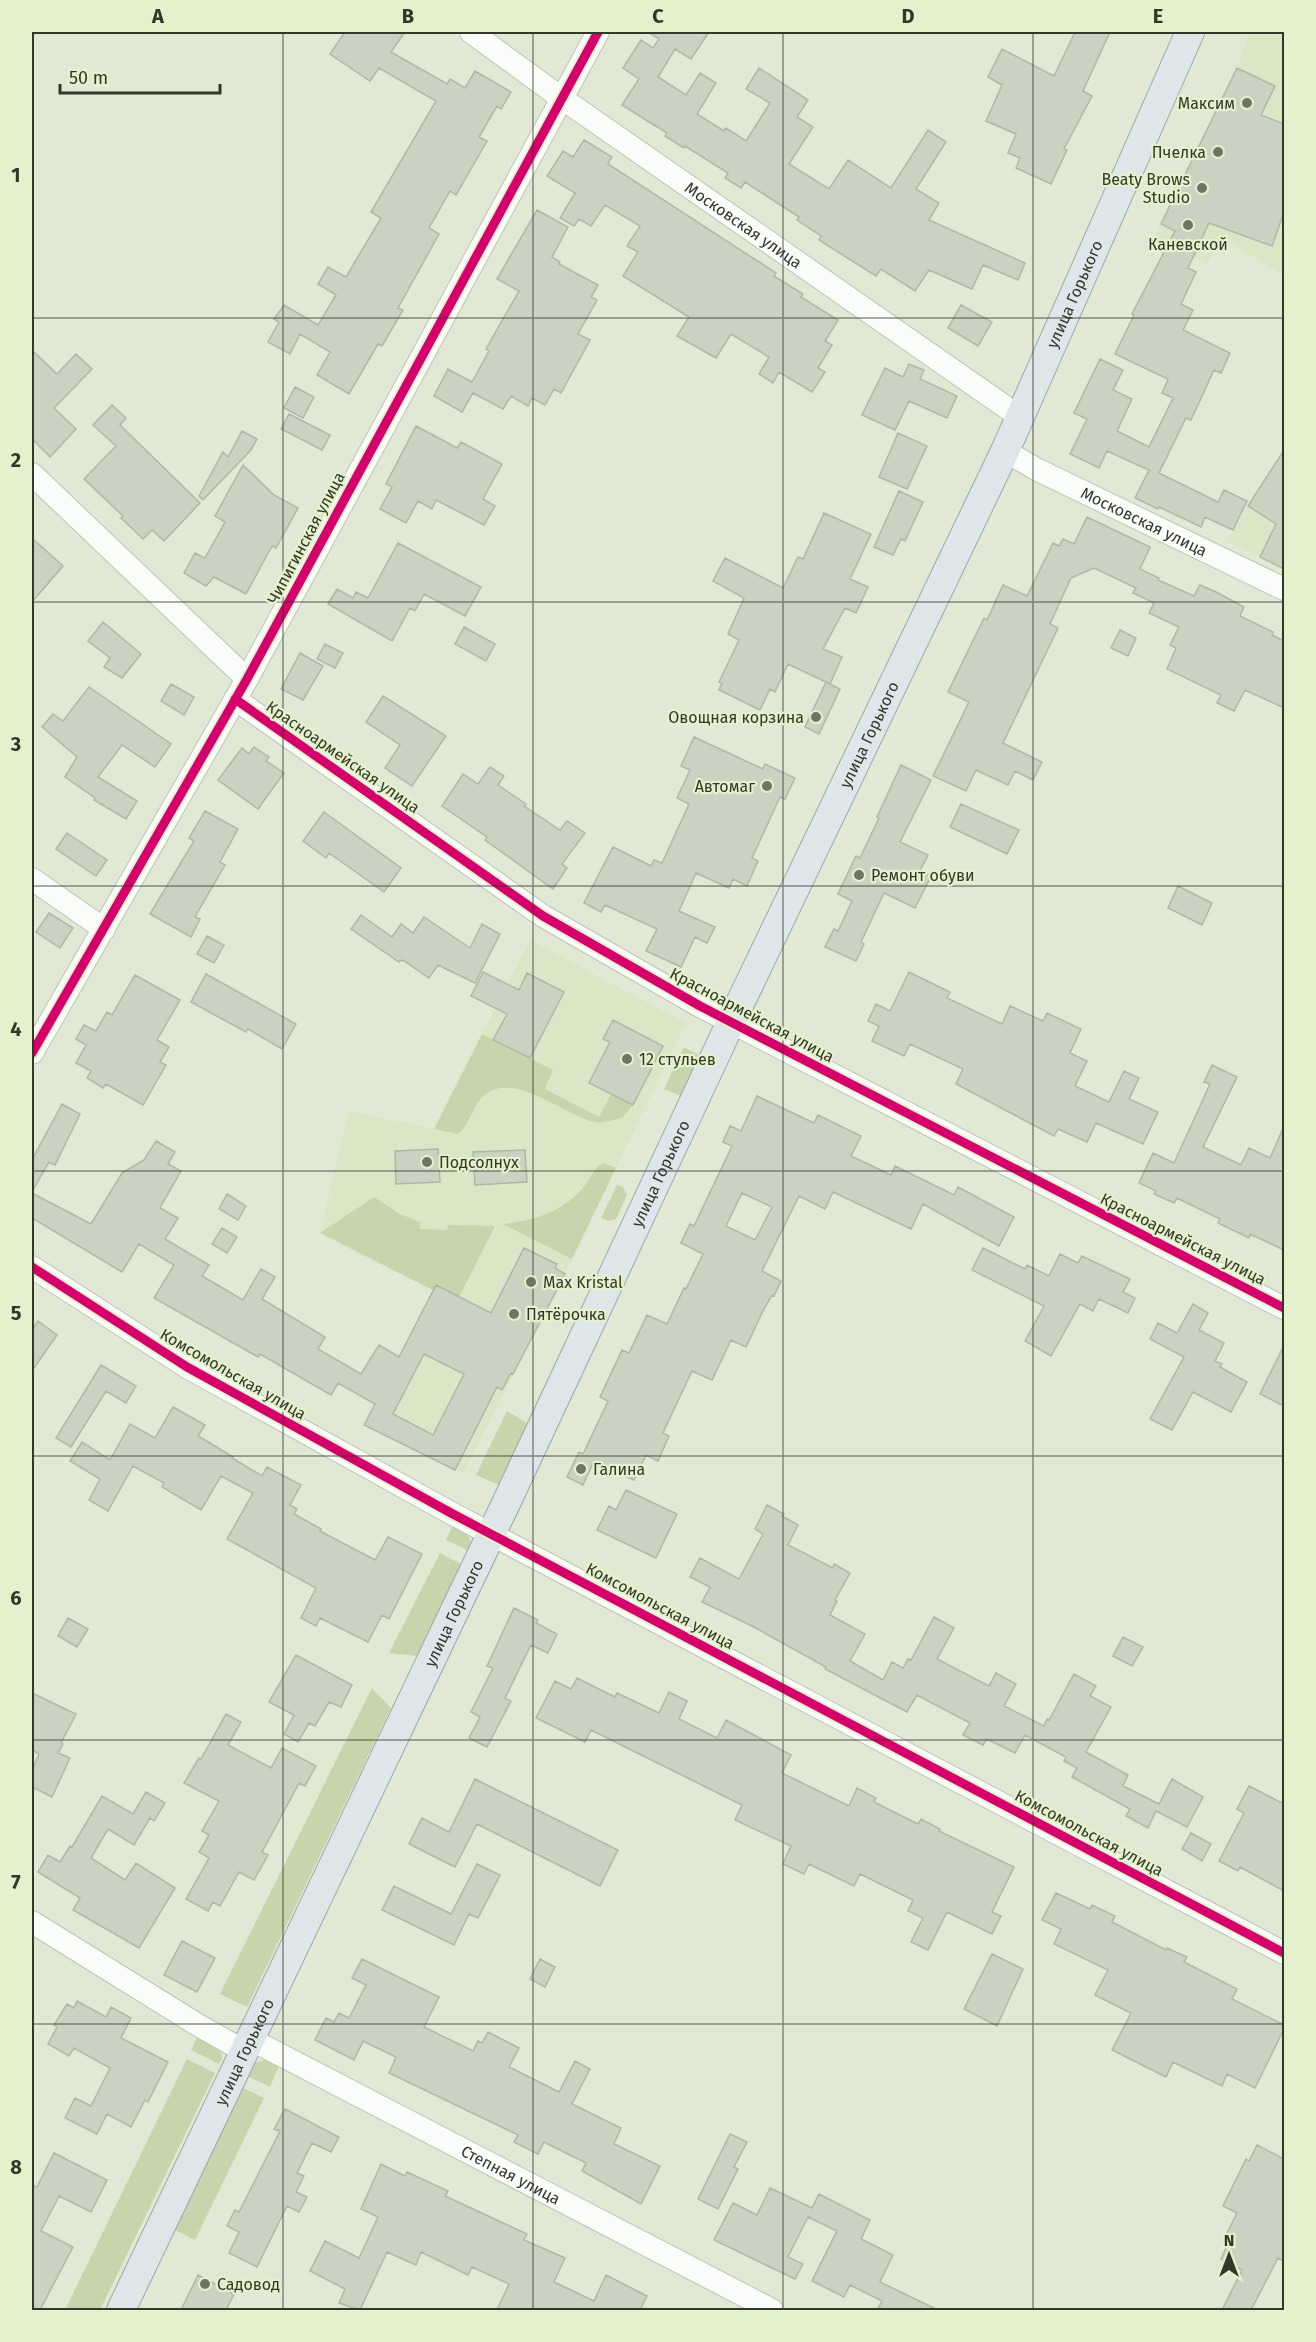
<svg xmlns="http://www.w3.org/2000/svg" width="1316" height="2342" font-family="'Fira Sans',sans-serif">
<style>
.built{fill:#dae7c7}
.green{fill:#c6d5ac}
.building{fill:#ccd2c2;stroke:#b1b7a8;stroke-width:1.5;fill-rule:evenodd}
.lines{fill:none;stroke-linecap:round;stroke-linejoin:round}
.minor-casing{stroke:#bec4b5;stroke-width:24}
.major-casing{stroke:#98a8aa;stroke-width:30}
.minor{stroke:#fafcf9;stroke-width:22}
.major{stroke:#dee6e9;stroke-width:28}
.cycleway-casing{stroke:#e3f1cd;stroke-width:13}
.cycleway{stroke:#d6006c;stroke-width:9}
.grid{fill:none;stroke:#323729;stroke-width:1.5;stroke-opacity:0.55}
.poi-dot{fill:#6f7565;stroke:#e3f1cd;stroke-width:2}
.labels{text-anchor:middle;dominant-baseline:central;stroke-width:4.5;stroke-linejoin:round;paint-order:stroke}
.poi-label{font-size:16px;fill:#323729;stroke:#e3f1cd;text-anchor:start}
.street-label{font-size:16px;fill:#323729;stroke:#e3f1cd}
.neatline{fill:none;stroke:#323729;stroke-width:2}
.grid-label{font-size:20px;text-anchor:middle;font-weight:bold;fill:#323729}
</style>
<rect width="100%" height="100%" fill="#e1e9d5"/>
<!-- built -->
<path class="built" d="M1250,32h34v244l-63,-39 -13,26 -54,-25 83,-170z
M1284,450v119l-57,-28z
M530,940l156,83 -121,251 -102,200 -99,-49 69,-135 -113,-57 29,-122 85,18z"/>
<!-- green -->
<path class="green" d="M482,1034l71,36 -8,19 54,28 12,-23 22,11 -11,13c-8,2 -18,5 -27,4 -30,-6 -78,-49 -108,-29 -14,9 -16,31 -29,41l-24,-5z
M684,1047l19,10 -19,40 -20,-8z
M604,1163l12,5 -44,91 -69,-35c29,-3 60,-12 80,-36 6,-7 9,-16 16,-23z
M617,1185l6,2 4,8 -11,24 -8,2 -7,-3z
M374,1197l26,17 20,8v7l27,1 1,-5 47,1 -36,71 -23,-12 -3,5 -113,-57z
M507,1411l21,13 -29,61 -23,-10z
M453,1525l15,8 3,11 -4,6 -21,-10z
M440,1553l21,11 -44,92 -28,-3z
M372,1688l19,20 -144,299 -27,-13z
M198,2035l22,11 2,12 -3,6 -28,-14z
M187,2059l28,14 -115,237h-35z
M266,2060l13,6 -9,21 -23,-11 6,-13z
M241,2087l23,11 -69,142 -22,-11z"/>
<!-- building -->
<path class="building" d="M345,32h60l-14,20 56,32 3,-5 15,9 10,-17 36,21 -10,17 -4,-3 -18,31 8,4 -31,54 -6,-4 -21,37 10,6 -41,74 5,2 -21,36 -4,-2 -29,50 -32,-19 13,-23 -30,-18 -10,20 -22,-12 11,-20 -5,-3 10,-14 34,20 18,-30 -18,-11 10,-17 18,10 35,-59 -10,-6 65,-111 -57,-33 -9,13 -40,-27z
M648,32h61l-18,27 -16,-10 -17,28 28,18 14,-22 16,10 -19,31 27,17 2,-3 20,13 24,-38 -24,-14 13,-21 49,32 -11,17 16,10 -24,37 40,25 19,-29 43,28 37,-58 18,12 -30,47 23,14 -10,17 96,43 -7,17 -35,-15 -11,24 -43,-19 -14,21 -34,-22 -5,7 -57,-36 2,-4 -24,-16 2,-3 -54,-35 -4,6 -16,-10 3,-5 -43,-27 -1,2 -19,-12 2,-3 -45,-28 17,-26 -16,-11 18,-28 12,8 6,-9z
M1075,32h35l-27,59 9,5 -28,53 3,1 -16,34 -35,-16 4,-10 -12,-5 8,-19 -30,-13 16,-36 -14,-8 14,-28 52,27z
M1237,68l38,18 -14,29 23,9v88l-12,34 -63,-23 -21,45 8,4 -15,32 12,6 -10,20 47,23 -9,20 -7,-3 -23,50 -5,-2 -27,55 59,29 6,-12 23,11 -14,29 -28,-13 -4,10 -42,-20 -1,2 -23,-11 14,-28 -42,-19 -8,17 -29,-14 17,-35 -13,-6 26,-54 23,11 -10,20 19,9 -15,32 32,16 24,-49 -11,-5 6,-14 -53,-25 19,-39 -2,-1 43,-83 -14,-7z
M584,140l28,17 -4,7 168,109 -2,3 29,18 -2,3 37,23 -13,21 7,4 -14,23 7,4 -13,20 -33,-20 -6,11 -14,-9 10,-17 -38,-23 -15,24 -39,-22 12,-19 -66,-41 15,-24 -11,-6 13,-20 -35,-21 -14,21 -12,-7 -5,7 -14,-8 15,-25 -28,-17 16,-25 10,6z
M537,210l31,17 -16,30 8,5 -1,2 39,21 -7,12 6,3 -19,34 12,6 -29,53 -7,-4 -9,16 -13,-7 -4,8 -17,-10 -8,13 -30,-16 -11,19 -28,-16 14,-27 24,13 17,-31 -3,-2 33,-58 -22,-12z
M961,305l31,17 -14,24 -30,-18z
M32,350l25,24 19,-20 16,15 -38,39 22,21 -26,28 -18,-18z
M909,364l15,6 -4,9 37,17 -10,22 -38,-17 -14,29 -33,-15 23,-47 18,9z
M295,387l19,10 -11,21 -19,-10z
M112,405l14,13 -6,7 80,78 -36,38 -12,-11 -9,9 -22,-21 2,-2 -39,-37 32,-33 -23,-21z
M289,414l41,21 -8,15 -41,-21z
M416,426l41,22 4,-6 41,22 -19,35 12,7 -11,19 -48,-25 -4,9 -14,-8 -12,22 -26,-14 12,-22 -6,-3z
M242,431l15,8 -6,11 -48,50 -4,-4 24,-44 5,5z
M898,433l29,13 -20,43 -28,-12z
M1284,450v119l-24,-12 16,-33 -28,-18z
M243,465l31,30 24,13 -22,40 -4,-2 -26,48 -32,-17 -8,9 -22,-13 11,-20 10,5 20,-36 -10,-6z
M899,491l24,11 -18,39 -4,-2 -8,16 -19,-8z
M824,513l47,21 -21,45 18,8 -12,26 -11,-5 -22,41 19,8 -12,27 -42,-20 -13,28 -5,-3 -10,21 -41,-20 3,-7 -3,-1 20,-42 -11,-6 16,-36 -31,-17 12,-23 58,30 15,-31 5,2z
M1087,517l63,30 -10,22 19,9 -1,2 36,16 6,-11 16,7 28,15 -4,9 33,16 -1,3 12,6v67l-39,-18 -11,21 -17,-8 4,-8 -54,-26 9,-21 -6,-3 9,-18 -30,-14 5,-10 -21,-10 3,-5 -42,-20 -23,10 -21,46 8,4 -55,115 39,19 -9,18 -18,-9 -7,14 -32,-15 -10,21 -33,-15 36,-74 -21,-10 36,-74 3,2 16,-35 24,11 26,-53 6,3 4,-7 11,5z
M32,538l31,28 -31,36z
M398,543l83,44 -16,29 -41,-22 -9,17 -5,-3 -18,33 -64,-37 9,-15 16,9 3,-6 12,6z
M103,622l38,32 -19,24 -18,-11 6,-9 -22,-17z
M464,627l31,17 -9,17 -31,-17z
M1120,630l16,8 -8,18 -17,-8z
M325,644l18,9 -8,15 -18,-9z
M300,653l23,13 -20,34 -22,-11z
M826,682l14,7 -21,45 -14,-7z
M171,684l23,13 -10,18 -23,-14z
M89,687l82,57 -16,23 -33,-22 -24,32 39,24 -11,18 -32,-19 1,-2 -30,-21 12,-20 -35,-30 11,-13 10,7z
M383,696l63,40 -34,50 -27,-18 15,-23 -34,-23z
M694,737l69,32 2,-5 30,14 -10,21 -5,-2 -28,61 6,3 -11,25 -14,-7 -4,9 -33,-15 -17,38 36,16 -8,16 -12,-6 -14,30 -35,-16 11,-22 -52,-24 -4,7 -17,-9 29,-56 38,19 3,-6 8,3 27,-59 -12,-6 13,-28 -9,-4z
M254,747l15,10 -3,4 18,12 -26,36 -40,-29 24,-32 7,6z
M901,765l30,15 -31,62 28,13 -8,16 11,5 -16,32 -31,-15 -23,49 3,2 -8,17 -31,-14 9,-18 4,2 14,-30 -14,-7 18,-38 4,2 19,-40 -2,-1z
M490,767l14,9 -6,9 28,19 -2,2 36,24 7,-9 18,12 -23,31 5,4 -14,21 -68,-49 2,-3 -45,-31 21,-32 15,10z
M961,804l58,26 -12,24 -57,-27z
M205,811l33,18 -18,33 5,3 -30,52 5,2 -9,18 -41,-23 44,-73 -5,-3z
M324,812l77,56 -17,24 -55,-39 -3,5 -23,-17z
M67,833l40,27 -11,16 -40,-27z
M1178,886l34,17 -10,22 -34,-17z
M49,913l24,15 -13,20 -24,-16z
M361,915l31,22 9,-13 12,9 11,-16 46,31 12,-24 18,10 -25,49 -37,-18 -9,13 -25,-17 -3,-1 -2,2 -48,-33z
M207,936l17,9 -10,18 -17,-9z
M483,972l36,18 8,-17 37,19 -34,66 -37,-18 14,-26 -36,-18z
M909,972l41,20 -3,6 55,26 8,-18 33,15 4,-8 34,16 -11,24 17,8 -12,25 34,16 15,-31 15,7 -10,21 29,13 -15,32 -47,-21 -9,19 -29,-13 -4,7 -98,-52 7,-15 -53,-25 -6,12 -32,-15 7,-15 -11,-5 8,-17 14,7z
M206,974l90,50 -14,25 -34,-20 -2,3 -55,-30z
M135,975l45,25 -23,40 12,7 -9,15 6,3 -23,40 -37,-21 -3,4 -16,-10 4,-7 -15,-8 10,-18 -10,-6 8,-14 12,6 11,-19 5,3z
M613,1020l50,26 -30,59 -44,-22 21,-41 -7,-3z
M1212,1065l25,12 -34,70 38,18 8,-17 21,10 14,-32v124l-34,-16 -1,4 -31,-15 2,-4 -43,-21 -3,5 -20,-9 2,-3 -17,-8 14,-30 21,10 36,-79 -6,-2z
M757,1096l57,27 4,-8 43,21 -10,20 40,19 4,-9 59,29 4,-8 56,30 -15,29 -76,-42 -12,25 -78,-37 -8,17 -26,-13 -37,75 19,10 -7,15 -2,-1 -9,16 -17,36 -15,-7 -19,40 -20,-9 -29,62 6,3 -11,25 -12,-6 -12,25 -40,-19 -11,24 -16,-8 12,-25 4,2 25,-53 -8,-4 22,-47 7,3 18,-38 20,9 17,-36 2,1 17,-35 -22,-11 9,-19 4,2 38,-80 -9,-4 7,-16 11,5zM742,1193l30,14 -17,33 -29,-14z
M62,1104l18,10 -25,51 -6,-3 -17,30v-32z
M156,1141l19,11 -7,12 13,7 -21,37 18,10 -13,21 44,26 -7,11 41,24 18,-31 14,8 -13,22 63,38 -7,12 43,25 18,-29 20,12 37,-72 55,28 33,-65 33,16 -2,4 10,6 -52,100 -2,-1 -9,17 -5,-3 -42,83 -91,-45 11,-21 -37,-21 -7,12 -71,-41 -2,3 -104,-59 20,-33 -35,-21 -17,28 -90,-54v-25l59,31 31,-51 22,-13zM424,1354l40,20 -31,61 -40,-21z
M438,1149l2,33 -44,2 -1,-33z
M525,1150l2,32 -52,3 -2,-33z
M227,1194l19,12 -8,14 -19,-11z
M222,1228l15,9 -10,16 -15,-9z
M983,1248l42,21 2,-4 22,11 11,-22 18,9 4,-7 48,23 -7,13 12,6 -7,15 -29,-14 -6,12 -13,-7 -29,52 -26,-15 19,-35 -72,-36z
M1193,1304l15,9 -9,17 25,13 -9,18 7,3 -2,3 27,15 -16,30 -38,-20 -21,38 -22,-11 34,-62 -34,-18 8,-16 19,10z
M38,1321l19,14 -25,36v-41z
M1284,1345v61l-24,-12z
M101,1365l35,21 -10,17 -20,-12 -35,56 -15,-9z
M173,1407l32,18 -7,11 35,21 -1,1 30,18 5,-9 34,18 -11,20 7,4 -3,5 27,15 -1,2 55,29 13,-23 34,17 -33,65 -7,-4 -14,27 -48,-24 -4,8 -15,-8 15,-30 -89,-49 26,-46 -32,-17 -20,34 -39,-23 2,-4 -31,-17 -25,45 -19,-11 11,-21 -30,-18 12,-19 28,18 20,-36 25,14z
M626,1490l51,24 -21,44 -59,-28 12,-24 7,4z
M767,1505l17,9 -2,2 16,9 -10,20 45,23 1,-4 16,9 -15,27 2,1 -7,14 35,19 -15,27 33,19 9,-18 11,6 5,-9 3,1 23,-43 20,11 -17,31 52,27 7,-13 20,11 -12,22 40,20 3,-7 2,1 25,-46 22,12 -6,10 21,11 -25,45 42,23 -5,11 36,18 13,-25 31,18 -16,30 -31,-16 -8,17 -22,-12 4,-7 -58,-32 5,-9 -13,-7 2,-4 -41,-22 -10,18 -28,-14 -4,6 -20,-10 7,-12 -53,-28 -10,17 -82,-43 1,-2 -74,-41 -50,-24 8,-15 -20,-10 10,-19 39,21 24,-45 -8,-5z
M514,1608l24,12 -2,3 21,11 -9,19 -17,-8 -26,53 6,3 -24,46 -18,-9 11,-21 -9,-5 22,-44 -6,-2z
M68,1618l20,11 -11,18 -19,-11z
M1123,1637l20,10 -11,19 -19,-10z
M296,1655l56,30 -11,22 -12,-5 -14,24 -6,-3 -11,19 -14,-8 10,-19 -25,-13z
M577,1678l38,19 2,-4 42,20 10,-21 18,9 -8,18 38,19 9,-18 65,35 -9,18 67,33 8,-18 19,10 -2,4 44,22 3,-5 19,10 -1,2 75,36 -22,45 9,4 -9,18 -45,-22 -19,38 -17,-8 12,-24 -15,-7 5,-11 -53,-26 -6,12 -45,-22 -5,10 -21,-10 8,-18 -56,-26 7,-15 -151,-75 -6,12 -49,-24 19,-37 16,8z
M32,1693l44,21 -15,29 2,1 -5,9 12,5 -18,39 -20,-10v-17l7,-16 -7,-4z
M226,1714l15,8 -13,23 43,23 11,-20 34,18 -11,20 -6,-3 -25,47 -12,22 6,3 -14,25 -15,-8 -19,34 -7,-4 -5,9 -22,-12 23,-41 -10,-6 10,-17 -7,-4 17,-30 -35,-18 15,-25 2,1z
M475,1779l143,71 -18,36 -123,-62 -22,43 -46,-23 13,-26 27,14z
M1249,1786l35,18v87l-44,-24 -2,4 -19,-10 25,-48 -7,-4z
M146,1792l19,11 -11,18 -4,-3 -16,27 -26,-16 -17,29 34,22 11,-17 39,25 -36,60 -66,-38 7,-12 -42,-26 10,-17 12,7 10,-16 2,1 30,-51 31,18z
M1191,1833l20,11 -9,17 -20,-12z
M477,1864l23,11 -22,43 -9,-4 -15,31 -72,-35 12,-24 57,28z
M1056,1893l34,16 2,-4 23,11 -3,6 54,28 1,-2 20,9 -3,5 53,27 -5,10 52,26v4l-29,59 -28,-14 -5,12 -49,-24 -7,15 -54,-27 19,-37 -36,-18 13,-25 -54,-26 7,-15 -19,-9z
M182,1941l33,17 -18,34 -33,-17z
M992,1954l31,15 -26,57 -33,-17z
M362,1959l77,38 -15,30 49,24 5,-10 4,2 6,-11 31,16 -10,19 50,25 16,-31 15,8 -18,35 49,24 -7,16 46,22 -19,38 -59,-33 4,-8 -42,-21 -6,12 -24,-12 4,-7 -129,-62 7,-16 -33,-16 -9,19 -39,-20 11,-22 8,4 5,-9 10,5 17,-33 -14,-7z
M540,1959l15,8 -10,20 -15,-8z
M77,2001l29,16 5,-10 20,11 -10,20 47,24 -20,40 -3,-2 -14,27 -24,-13 -10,20 -32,-16 10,-20 16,8 19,-38 -36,-20 -5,8 -21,-12 9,-17 -3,-2 13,-21 7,4z
M285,2109l54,28 -8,15 -19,-9 -15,30 7,3 -8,16 11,5 -8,15 -12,-6 -30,61 -28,-14 10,-21 -12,-6 8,-16 4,2 41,-81 -6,-2z
M730,2134l17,8 -13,25 4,2 -20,40 -20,-10z
M1257,2145l27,14v102l-6,-3 -27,52h-29l20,-40 -21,-11 7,-15 -5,-3 14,-28 -14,-7 23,-47 3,2z
M54,2153l53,27 -16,32 -32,-16 -18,35 32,16 -33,63h-8v-125l5,2z
M381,2164l24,12 2,-4 41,19 -3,5 82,38 -3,6 41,18 -11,24 40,19 12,-26 41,21 -7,14h-143l12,-26 -37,-17 -4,8 -47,-23 -5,13 -29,-13 -27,58 -21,-7 6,-14 -35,-18 15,-30 34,17 19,-41 -17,-8z
M770,2188l42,20 7,-14 51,26 -9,19 32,16 -13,27 58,28h-61l5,-9 -32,-16 -6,12 -32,-16 25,-50 -29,-14 -20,40 15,7 -8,15 -81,-39 19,-37 24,12z
M198,2275l36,19 -8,16h-45z"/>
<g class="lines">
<!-- minor casing -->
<g class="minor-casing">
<g id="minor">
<path id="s1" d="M471,32l89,65 460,320"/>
<path id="s2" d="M1005,451l31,18 248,120"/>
<path d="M32,474l215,205"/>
<path d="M235,699l308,217 157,90 584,302"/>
<path d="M32,879l72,50"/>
<path d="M32,1053l215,-374 351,-647"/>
<path d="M32,1267l155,100 264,146 833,440"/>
<path d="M32,1922l166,103 46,26"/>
<path id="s3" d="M250,2039l522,271"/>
</g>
</g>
<!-- major casing -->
<g class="major-casing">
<g id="major">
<path id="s4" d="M121,2310l387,-811 223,-477 274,-571 185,-419"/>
</g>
</g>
<!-- minor -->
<use href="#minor" class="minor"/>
<!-- major -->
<use href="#major" class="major"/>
<!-- cycleway casing -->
<g class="cycleway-casing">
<path id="cycleway" d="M235,699l308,217 157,90 584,302
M32,1053l215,-374 351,-647
M32,1267l155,100 264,146 833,440"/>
</g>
<!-- cycleway -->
<use href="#cycleway" class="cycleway"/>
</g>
<!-- grid -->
<path class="grid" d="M283,32v2278M533,32v2278M783,32v2278M1033,32v2278M32,318h1252M32,602h1252M32,886h1252M32,1171h1252M32,1456h1252M32,1740h1252M32,2024h1252"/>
<!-- markers -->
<g class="poi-dot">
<circle cx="1247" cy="103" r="6"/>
<circle cx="1218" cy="152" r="6"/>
<circle cx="1202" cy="188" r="6"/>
<circle cx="1188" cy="225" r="6"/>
<circle cx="816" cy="717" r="6"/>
<circle cx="767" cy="786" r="6"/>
<circle cx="859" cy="875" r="6"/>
<circle cx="627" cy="1059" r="6"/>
<circle cx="427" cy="1162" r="6"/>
<circle cx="531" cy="1282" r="6"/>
<circle cx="514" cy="1314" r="6"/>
<circle cx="581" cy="1469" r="6"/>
<circle cx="205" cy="2284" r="6"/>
</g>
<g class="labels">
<!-- poi labels -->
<g class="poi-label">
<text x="1235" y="103" text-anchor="end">Максим</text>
<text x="1206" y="152" text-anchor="end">Пчелка</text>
<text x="1190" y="179" text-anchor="end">Beaty Brows<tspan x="1190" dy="18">Studio</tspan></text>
<text x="1188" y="244" text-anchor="middle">Каневской</text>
<text x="804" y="717" text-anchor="end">Овощная корзина</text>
<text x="755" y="786" text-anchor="end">Автомаг</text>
<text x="871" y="875">Ремонт обуви</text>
<text x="639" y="1059">12 стульев</text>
<text x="439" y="1162">Подсолнух</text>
<text x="543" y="1282">Max Kristal</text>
<text x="526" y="1314">Пятёрочка</text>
<text x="593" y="1469">Галина</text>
<text x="217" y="2284">Садовод</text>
</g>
<!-- street labels -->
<g class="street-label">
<text stroke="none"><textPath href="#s1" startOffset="334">Московская улица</textPath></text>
<text stroke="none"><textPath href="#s4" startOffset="2230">улица Горького</textPath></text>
<text stroke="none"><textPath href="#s2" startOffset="156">Московская улица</textPath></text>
<text transform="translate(306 538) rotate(-62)">Чипигинская улица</text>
<text stroke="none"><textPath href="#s4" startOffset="1744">улица Горького</textPath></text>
<text transform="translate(343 757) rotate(35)">Красноармейская улица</text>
<text transform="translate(752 1015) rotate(28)">Красноармейская улица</text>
<text stroke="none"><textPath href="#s4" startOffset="1258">улица Горького</textPath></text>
<text transform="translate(1183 1239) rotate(27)">Красноармейская улица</text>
<text transform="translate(233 1374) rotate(30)">Комсомольская улица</text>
<text transform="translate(660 1606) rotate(28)">Комсомольская улица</text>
<text stroke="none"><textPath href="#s4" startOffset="772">улица Горького</textPath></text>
<text transform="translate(1089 1833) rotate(28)">Комсомольская улица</text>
<text stroke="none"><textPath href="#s4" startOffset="286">улица Горького</textPath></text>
<text stroke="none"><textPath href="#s3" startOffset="294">Степная улица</textPath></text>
</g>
</g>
<!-- border -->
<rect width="1316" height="2342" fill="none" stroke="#e3f1cd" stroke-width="66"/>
<!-- north arrow -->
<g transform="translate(1229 2255)" stroke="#e3f1cd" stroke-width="4.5" paint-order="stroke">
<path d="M0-4.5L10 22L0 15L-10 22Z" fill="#323729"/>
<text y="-9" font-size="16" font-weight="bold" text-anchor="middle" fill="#323729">N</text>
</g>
<!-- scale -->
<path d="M60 84v9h160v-9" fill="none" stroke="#323729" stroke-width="3"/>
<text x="69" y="84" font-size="18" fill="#323729" stroke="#e3f1cd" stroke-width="4.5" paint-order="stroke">50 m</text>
<rect x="33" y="33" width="1250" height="2276" class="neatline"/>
<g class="grid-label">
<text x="158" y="23">A</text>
<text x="408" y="23">B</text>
<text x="658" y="23">C</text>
<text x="908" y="23">D</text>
<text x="1158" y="23">E</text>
<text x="16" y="182">1</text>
<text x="16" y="467">2</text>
<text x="16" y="751">3</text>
<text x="16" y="1036">4</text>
<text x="16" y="1320">5</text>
<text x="16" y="1605">6</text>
<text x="16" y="1889">7</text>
<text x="16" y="2174">8</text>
</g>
</svg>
